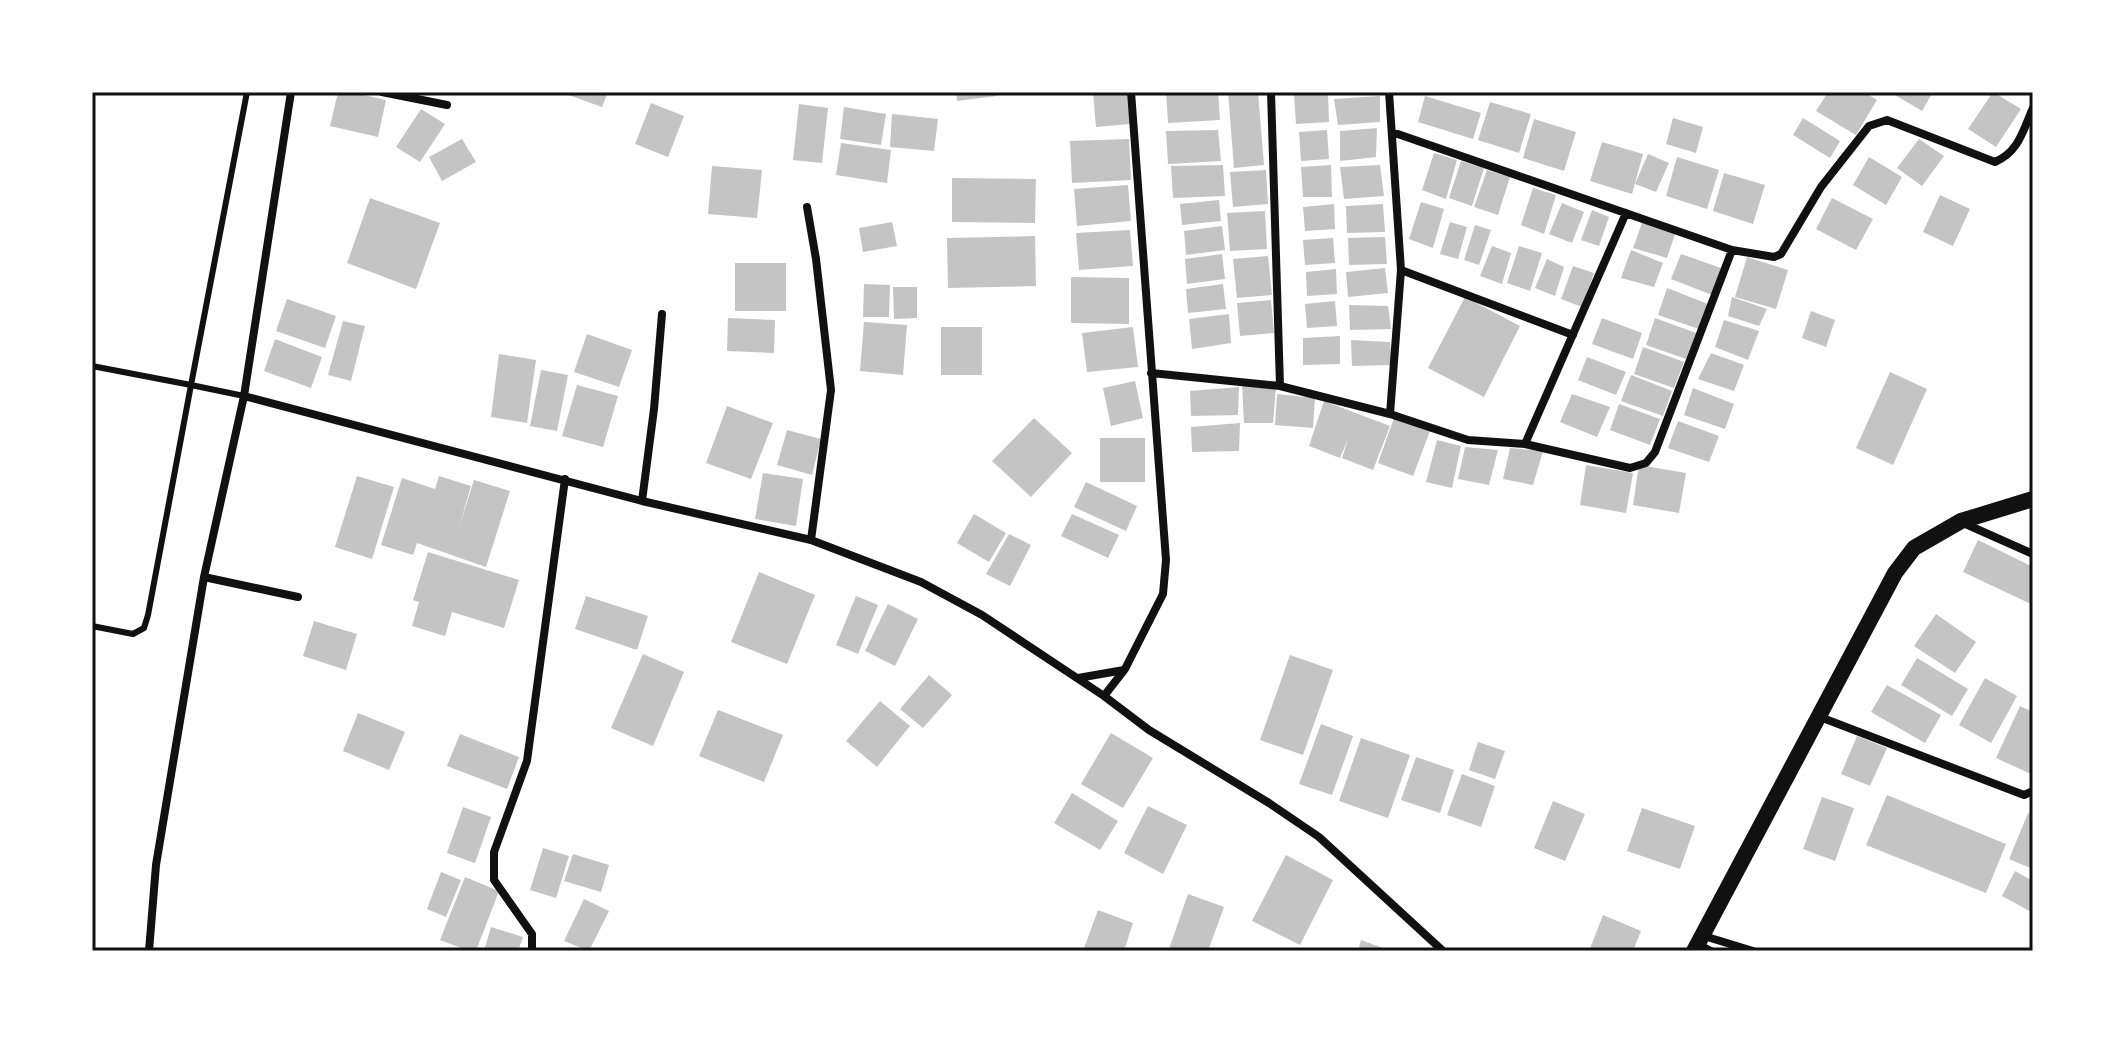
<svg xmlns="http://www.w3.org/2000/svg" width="2125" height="1043" font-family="'Space Grotesk',sans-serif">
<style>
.building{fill:#c4c4c4}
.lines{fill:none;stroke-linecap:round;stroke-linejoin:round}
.service{stroke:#111;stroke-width:6}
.minor{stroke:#111;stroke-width:8}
.secondary{stroke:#111;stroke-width:16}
.neatline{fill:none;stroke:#111;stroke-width:3}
</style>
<rect width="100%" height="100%" fill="#fff"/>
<!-- building -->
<path class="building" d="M338,92h12l36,8 -8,37 -48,-11z
M560,92h48l-6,15z
M956,92h40l1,4 -40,5z
M1093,92h34l3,32 -34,3z
M1166,92h52l2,28 -52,3z
M1228,92h30l6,73 -30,3z
M1828,92h36l13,8 -21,35 -40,-24z
M1890,92h43l-11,19z
M1993,92l28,17 -25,38 -28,-18z
M1328,93l1,29 -33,2 -2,-29z
M1380,96v26l-42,3 -4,-26z
M1425,96l56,17 -8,26 -55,-17z
M1490,102l41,12 -12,39 -41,-13z
M651,103l33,13 -16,41 -33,-13z
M799,104l29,4 -6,55 -29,-3z
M844,107l42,7 -5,31 -41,-6z
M421,109l24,15 -25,38 -24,-15z
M892,114l46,5 -4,32 -44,-4z
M1673,118l30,9 -7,26 -30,-9z
M1803,118l37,23 -10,17 -37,-23z
M1534,119l42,13 -12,39 -41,-13z
M1377,128l-1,29 -36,4v-30z
M1218,130l3,31 -53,3 -2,-33z
M1327,130l2,29 -28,2 -2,-29z
M462,139l14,23 -34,19 -13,-24z
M1129,139l2,41 -59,3 -2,-42z
M1919,139l25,17 -22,30 -25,-18z
M1602,142l41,12 -11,40 -42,-13z
M841,143l50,7 -4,33 -51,-8z
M1434,153l23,7 -11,39 -24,-9z
M1648,154l21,9 -13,29 -21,-8z
M1677,157l42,13 -12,39 -41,-13z
M1869,157l33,20 -16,28 -33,-20z
M1461,161l23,7 -12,38 -23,-8z
M1223,165l2,31 -52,2 -2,-32z
M1331,165l1,32h-29l-2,-30z
M1380,165l4,31 -40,3 -4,-32z
M712,166l50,4 -5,48 -49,-4z
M1266,170l2,34 -35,3 -3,-35z
M1487,170l23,7 -12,38 -24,-8z
M1724,173l41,12 -12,39 -40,-13z
M952,178l84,1 -1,44 -83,-1z
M1128,185l3,36 -54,5 -3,-37z
M1533,188l23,7 -12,39 -23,-9z
M1940,195l30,14 -17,37 -30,-14z
M370,198l70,25 -24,66 -69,-26z
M1832,198l41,21 -17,31 -40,-21z
M1219,200l2,21 -39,4 -2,-21z
M1421,202l23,7 -11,39 -24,-9z
M1562,203l22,9 -12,31 -23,-9z
M1334,204l1,25 -30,2 -2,-24z
M1383,204l2,28 -38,1 -1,-27z
M1592,210l17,7 -10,29 -18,-6z
M1265,211l2,38 -37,2 -3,-38z
M1643,220l32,14 -8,24 -34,-10z
M892,222l5,24 -34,6 -4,-24z
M1450,222l17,5 -9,32 -18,-5z
M1475,225l16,5 -12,35 -15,-5z
M1222,226l3,24 -39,5 -2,-24z
M1130,230l3,36 -54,4 -3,-37z
M1035,236l1,50 -88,2 -1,-50z
M1385,237l2,27 -38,1 -1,-27z
M1333,238l2,25 -30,2 -2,-25z
M1492,246l19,7 -9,31 -22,-8z
M1519,246l23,7 -12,38 -23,-8z
M1631,250l32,13 -9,24 -33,-9z
M1222,254l3,25 -38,5 -2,-25z
M1681,254l40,14 -9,27 -41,-16z
M1268,256l4,39 -35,3 -4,-39z
M1747,257l41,13 -12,39 -41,-12z
M1547,259l17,8 -9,29 -20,-8z
M735,263h51v48h-51z
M1573,266l21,7 -12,34 -21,-8z
M1385,268l3,25 -40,4 -2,-25z
M1336,269l1,25 -30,2 -1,-24z
M1071,277l58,1v46l-58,-1z
M864,284l26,1 -1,32h-26z
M1223,284l3,25 -38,4 -2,-24z
M893,287h24v31l-23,1z
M1667,288l41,16 -9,25 -41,-14z
M1465,297l55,29 -36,71 -56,-29z
M1732,297l35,12 -8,17 -31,-10z
M287,299l49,17 -11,32 -49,-17z
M1271,300l3,33 -34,3 -3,-33z
M1335,301l2,25 -30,2 -2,-24z
M1349,305l39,1 3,23 -41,1z
M1811,311l24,9 -9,27 -24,-9z
M1229,314l2,29 -39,6 -3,-30z
M728,318l47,2 -1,33 -47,-2z
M1602,318l40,15 -9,26 -41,-15z
M1655,318l41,15 -10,26 -40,-14z
M1724,320l35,11 -11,29 -33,-13z
M343,321l22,5 -14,55 -23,-6z
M864,322l43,3 -4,50 -43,-4z
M941,327h41v48h-41z
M1133,327l5,40 -51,5 -5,-39z
M587,334l45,16 -13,37 -45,-15z
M1340,336v28l-37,1v-27z
M275,339l47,18 -11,31 -47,-17z
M1351,340l39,2 2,23 -40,1z
M1643,347l41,15 -10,26 -40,-14z
M1711,353l33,12 -10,26 -36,-12z
M499,354l37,6 -9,63 -36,-6z
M1587,357l39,15 -10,23 -38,-15z
M541,370l27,5 -11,56 -27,-5z
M1890,372l37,17 -34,76 -37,-17z
M1631,375l41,16 -9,25 -42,-15z
M1135,381l8,37 -32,8 -8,-38z
M1242,384l34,3 -3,36h-29z
M577,385l41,11 -15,51 -41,-11z
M1239,387l-1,28 -47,1 -1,-25z
M1693,388l41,16 -9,25 -41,-14z
M1277,394l38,4 -2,30 -38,-3z
M1572,394l38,13 -13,30 -37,-15z
M1324,401l66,25 -17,44 -31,-12 6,-19 -8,19 -31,-12z
M1619,404l41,15 -10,26 -40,-15z
M727,406l46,17 -22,56 -45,-16z
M1034,418l38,35 -41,44 -39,-36z
M1394,418l36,13 -17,45 -35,-13z
M1678,421l41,15 -10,26 -41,-14z
M1240,423l-1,28 -47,1 -1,-25z
M787,430l34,9 -9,36 -35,-10z
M1100,438h45v44h-45z
M1437,440l24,6 -9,42 -26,-6z
M1465,447l33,3 -9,35 -31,-6z
M1510,448l33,3 -10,34 -30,-6z
M1586,465l47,8 -7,40 -46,-8z
M1639,465l47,8 -7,40 -46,-8z
M763,473l40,6 -7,47 -41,-7z
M357,476l37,11 -22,72 -37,-12z
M439,476l32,10 -13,45 16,-51 36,11 -24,76 -69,-24 -4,12 -32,-10 21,-67 33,11z
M1086,482l51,24 -11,25 -52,-24z
M974,514l32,19 -17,29 -32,-19z
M1072,514l47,21 -11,23 -47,-22z
M1009,534l22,11 -21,41 -24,-12z
M1978,540l55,27v38l-70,-33z
M428,552l91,28 -15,48 -52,-16 -7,24 -33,-10 7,-24 -6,-2z
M759,572l56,23 -28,69 -56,-22z
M586,596l62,20 -11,34 -62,-21z
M856,596l22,9 -20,49 -22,-9z
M888,604l30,15 -23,47 -30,-15z
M1936,614l40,28 -21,31 -41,-27z
M314,621l43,13 -11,36 -43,-14z
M643,654l41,18 -31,74 -42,-18z
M1290,655l43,15 -30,85 -43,-15z
M1917,658l51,31 -16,27 -51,-31z
M929,675l23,20 -29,33 -23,-19z
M1985,678l32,18 -26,47 -32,-18z
M1887,685l54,30 -16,28 -54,-31z
M880,701l30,25 -33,41 -31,-26z
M2020,706l13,6v63l-37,-17z
M718,710l65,25 -19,47 -65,-26z
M358,713l47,19 -16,38 -46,-19z
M1321,724l32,12 -21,59 -33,-11z
M1111,733l42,25 -30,50 -42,-24z
M460,734l59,23 -12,32 -60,-23z
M1857,736l30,12 -17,38 -29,-12z
M1361,738l49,17 -22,63 -49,-17z
M1478,742l27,9 -10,28 -26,-9z
M1416,757l38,13 -14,43 -39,-13z
M1462,774l33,12 -14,41 -34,-12z
M1072,793l46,28 -18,29 -46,-27z
M1887,795l119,49 -20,49 -120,-48z
M1822,797l32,11 -19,53 -32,-12z
M1553,801l32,13 -20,47 -31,-13z
M1148,806l39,19 -24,49 -39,-21z
M463,807l28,10 -16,46 -28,-10z
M1642,808l53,18 -15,43 -53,-18z
M2028,813l5,2v54l-24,-10z
M543,848l26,8 -13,42 -26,-8z
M573,854l36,11 -8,27 -37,-11z
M1286,855l47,25 -33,65 -48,-24z
M2015,871l18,10v32l-31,-17z
M441,872l20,8 -15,37 -19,-8z
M465,877l34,14 -23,60h-7l-29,-11z
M1188,894l36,13 -16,44 -39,-2z
M584,899l25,12 -20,40 -25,-10z
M1098,910l35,13 -9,28h-41z
M1603,915l38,16 -8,20h-44z
M491,927l32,10 -5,14h-34z
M1361,940l30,11h-33z"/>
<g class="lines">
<!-- service -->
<path class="service" d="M92,366l99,19 -43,230 -4,13 -11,6 -41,-8
M244,396l-53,-11 56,-293
M1701,945l12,6"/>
<!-- minor -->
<path class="minor" d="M382,92l65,13
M1271,92l9,294
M1389,92l12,178 -11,144 78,26 57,4 105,24 16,-5 9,-11 77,-202
M1392,132l340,118 42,7 7,-3 40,-67 48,-61 18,-6 108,42c24,-10 28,-32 38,-54
M807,207l9,52 15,131 -20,150
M1401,270l172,65
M1151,373l129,13 110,28
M244,396l398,105 169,39 110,42 61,33 122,81 45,34 120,73 50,34 124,114
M1525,444l101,-231
M642,501l12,-92 8,-95
M1961,522l72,32
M204,577l94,20
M1078,678l46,-8
M1104,696l21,-27 38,-75 3,-34 -35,-468
M1820,717l204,78 9,-4
M1704,936l49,15
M149,951l7,-86 48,-288 40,-181 47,-304
M532,951v-17l-38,-54v-28l33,-91 38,-282"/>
<!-- secondary -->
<path class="secondary" d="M1694,951l201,-378 19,-25 47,-27 72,-22"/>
</g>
<!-- border -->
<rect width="2125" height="1043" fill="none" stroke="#ffffff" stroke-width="188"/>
<rect x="94" y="94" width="1937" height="855" class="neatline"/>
</svg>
